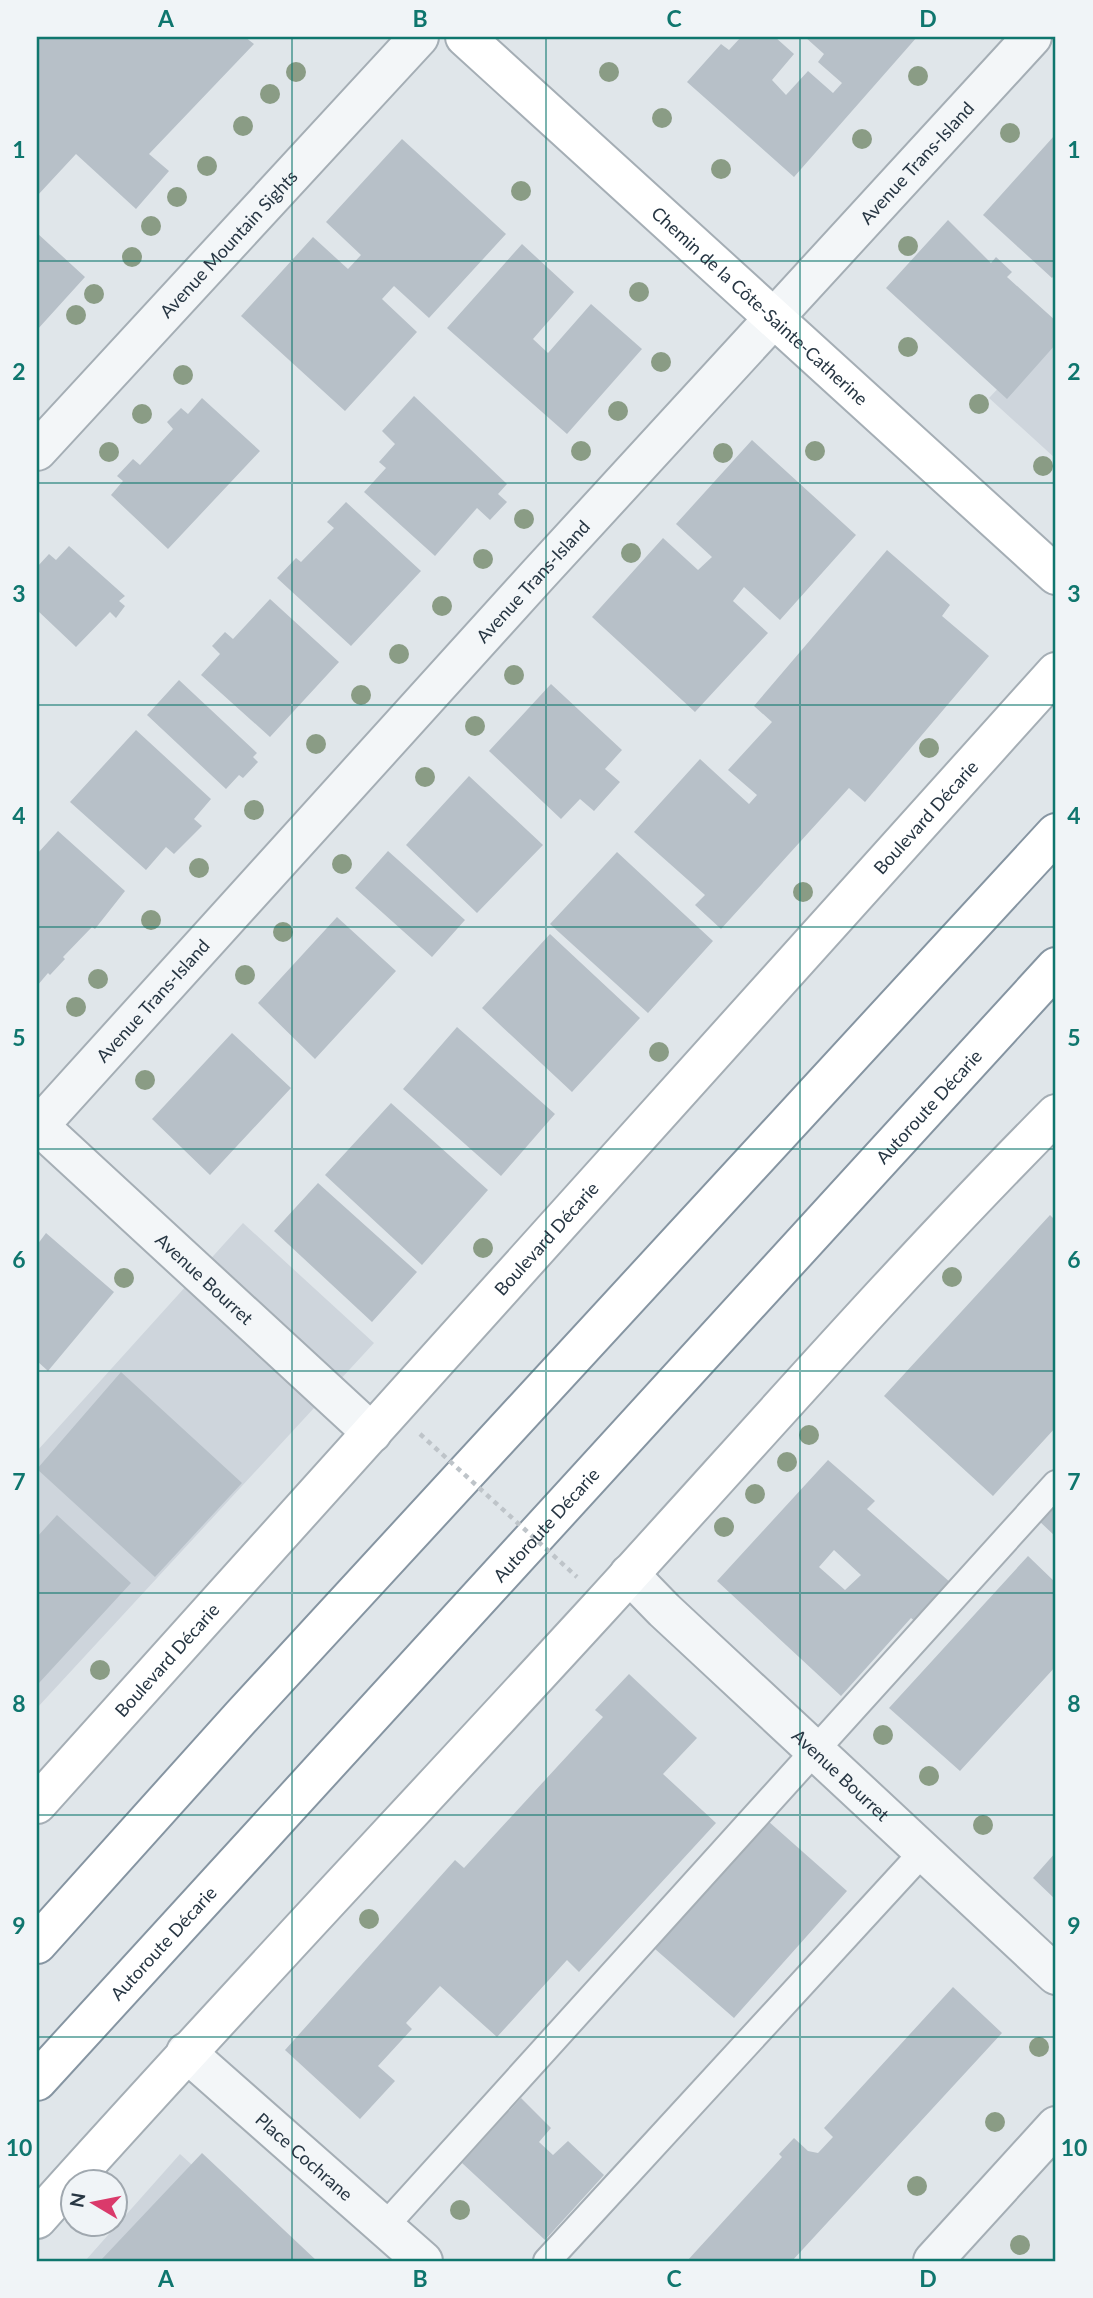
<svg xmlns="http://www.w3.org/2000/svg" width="1093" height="2298" font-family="Lato,sans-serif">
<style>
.built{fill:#ced5dc}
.building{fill:#b7c0c8;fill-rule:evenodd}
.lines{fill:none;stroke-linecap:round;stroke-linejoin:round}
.lane-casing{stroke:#a5aeb5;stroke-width:30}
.street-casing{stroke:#a5aeb5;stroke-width:42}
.secondary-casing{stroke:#a5aeb5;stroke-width:42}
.highway-casing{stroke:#8695a2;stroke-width:42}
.lane{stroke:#f3f6f8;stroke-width:26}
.street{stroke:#f3f6f8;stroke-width:38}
.secondary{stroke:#fff;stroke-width:38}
.highway{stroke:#fff;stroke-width:38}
.path-bridge{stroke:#bec4c9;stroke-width:4.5;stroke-dasharray:5 5;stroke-linecap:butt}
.tree{fill:#8a9c85}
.grid{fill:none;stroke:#0f766e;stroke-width:2;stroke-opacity:0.55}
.labels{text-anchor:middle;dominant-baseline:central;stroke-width:5;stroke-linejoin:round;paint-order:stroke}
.street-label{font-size:18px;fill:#273643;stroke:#f0f4f7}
.neatline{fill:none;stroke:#0f766e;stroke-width:2.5}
.grid-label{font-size:23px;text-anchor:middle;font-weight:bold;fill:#0f766e}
</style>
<rect width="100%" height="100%" fill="#e0e6ea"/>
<!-- built -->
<path class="built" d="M1056,327v132l-67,-61z
M243,1223l131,120 -337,365v-257z
M180,2154l118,107h-213z"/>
<!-- building -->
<path class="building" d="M37,37h208l9,7 -105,110 20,17 -33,38 -60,-55 -39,42z
M741,37h34l19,17 -22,26 14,15 22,-24 25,22 9,-10 -24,-21 6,-8 -19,-17h112l-123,140 -107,-95 34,-38 8,6z
M1054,136l2,2v135l-4,5 -69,-63z
M402,139l104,95 -77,84 -35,-32 -12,13 35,33 -72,79 -104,-95 72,-79 35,32 13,-14 -35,-33z
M948,220l43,43 5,-6 16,15 -5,5 49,44v23l-49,55 -121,-111z
M37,233l48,44 -48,53z
M522,244l52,48 -41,47 15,14 43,-49 51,45 -75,85 -120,-106z
M414,396l93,88 -9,10 9,8 -17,18 -13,-12 -42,48 -71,-64 22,-24 -7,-6 16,-18 -13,-13z
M202,398l58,53 -92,98 -57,-54 12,-14 -6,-5 16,-17 7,6 33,-36 -6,-7 14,-14 7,6z
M752,440l104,95 -76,85 -36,-33 -11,14 35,32 -73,79 -103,-95 71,-79 35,32 14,-13 -36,-33z
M346,502l75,69 -70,75 -74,-68 19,-20 5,4 33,-34 -7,-6z
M69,546l56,50 -6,5 6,5 -9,12 -6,-6 -34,35 -39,-37v-43l12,-13 7,6z
M887,550l63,55 -8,11 47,40 -124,146 -16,-14 -128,141 -26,-24 10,-10 -71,-63 66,-73 49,45 8,-9 -29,-25 44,-48 -18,-16z
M270,599l69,63 -69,75 -69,-62 19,-21 -8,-8 13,-14 8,7z
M179,680l78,73 -4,4 5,5 -15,16 -4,-3 -13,14 -79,-74z
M551,684l71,66 -17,19 15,13 -26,29 -14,-12 -19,20 -72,-68z
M136,730l75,69 -17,20 8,7 -28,28 -8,-7 -20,23 -76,-68z
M469,776l74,69 -66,68 -71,-68z
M58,831l67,60 -30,38 -3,-2 -29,30 2,2 -15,16 -2,-2 -11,13v-132z
M388,851l77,69 -33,37 -77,-69z
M617,852l96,89 -65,72 -98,-89z
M337,917l59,54 -81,88 -57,-56z
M550,934l90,84 -68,74 -90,-84z
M457,1027l98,87 -54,62 -98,-87z
M232,1033l59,55 -81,87 -58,-56z
M391,1103l97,87 -66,75 -97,-90z
M318,1183l99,89 -45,50 -98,-91z
M1050,1215l6,6v206l-63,69 -109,-100z
M46,1233l68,59 -66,79 -11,-10v-116z
M121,1372l121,111 -87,94 -118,-108z
M828,1460l47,41 -8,8 84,74 -34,40 -6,-5 -70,78 -124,-115zM834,1550l27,25 -16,15 -26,-23z
M1056,1498v39l-19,-18z
M57,1515l74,68 -92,100 -2,-2v-144z
M1028,1556l28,27v83l-96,105 -71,-63z
M629,1674l68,64 -34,36 53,49 -137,149 -12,-12 -70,77 -57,-51 -34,37 6,6 -34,37 17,15 -35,38 -75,-69 170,-190 9,8 139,-151 -8,-7z
M768,1821l79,70 -113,127 -79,-69z
M1056,1852v48l-23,-22z
M953,1987l49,46 -210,228h-105l95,-104 -3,-3 15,-16 14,13 10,2 15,-16 -9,-9z
M521,2098l30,30 -12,14 14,13 15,-14 36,34 -59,65 -83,-77z
M202,2153l115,108h-217z"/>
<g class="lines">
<!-- lane casing -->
<g class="lane-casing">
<path id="lane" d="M385,2226l671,-742
M547,2261l376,-409"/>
</g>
<!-- street casing -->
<g class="street-casing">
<g id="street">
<path id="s1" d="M37,451l382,-414"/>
<path id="s2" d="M37,1124l335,309"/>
<path id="s3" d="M37,1128l500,-552 495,-539"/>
<path id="s4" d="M629,1574l35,36 392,365"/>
<path id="s5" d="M186,2052l237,209"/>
<path d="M933,2261l123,-135"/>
</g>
</g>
<!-- secondary casing -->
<g class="secondary-casing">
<g id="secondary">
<path id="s6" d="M465,37l591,538"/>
<path id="s7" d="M37,1804l1019,-1132"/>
<path d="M37,2219c184,-206 375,-407 562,-611 152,-166 299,-335 457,-494"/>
</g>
</g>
<!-- highway casing -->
<g class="highway-casing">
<g id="highway">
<path d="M37,1944l205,-228 814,-883"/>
<path id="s8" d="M37,2081l1019,-1114"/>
</g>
</g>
<!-- lane -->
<use href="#lane" class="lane"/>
<!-- street -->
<use href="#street" class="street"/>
<!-- secondary -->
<use href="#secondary" class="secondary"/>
<!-- highway -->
<use href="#highway" class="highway"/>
<!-- path-bridge -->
<path class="path-bridge" d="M420,1434l157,143"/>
</g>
<!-- trees -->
<g class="tree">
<circle cx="296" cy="72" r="10"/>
<circle cx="609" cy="72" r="10"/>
<circle cx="918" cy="76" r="10"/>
<circle cx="270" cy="94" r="10"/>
<circle cx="662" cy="118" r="10"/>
<circle cx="243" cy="126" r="10"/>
<circle cx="1010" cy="133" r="10"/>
<circle cx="862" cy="139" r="10"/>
<circle cx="207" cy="166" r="10"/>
<circle cx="721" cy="169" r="10"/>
<circle cx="521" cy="191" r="10"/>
<circle cx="177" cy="197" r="10"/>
<circle cx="151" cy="226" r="10"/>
<circle cx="908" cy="246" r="10"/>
<circle cx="132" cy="257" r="10"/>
<circle cx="639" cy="292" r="10"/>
<circle cx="94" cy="294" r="10"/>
<circle cx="76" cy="315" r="10"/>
<circle cx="908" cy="347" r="10"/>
<circle cx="661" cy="362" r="10"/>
<circle cx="183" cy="375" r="10"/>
<circle cx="979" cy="404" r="10"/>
<circle cx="618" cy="411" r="10"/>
<circle cx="142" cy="414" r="10"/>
<circle cx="581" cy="451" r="10"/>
<circle cx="815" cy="451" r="10"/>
<circle cx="109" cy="452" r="10"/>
<circle cx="723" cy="453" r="10"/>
<circle cx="1043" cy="466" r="10"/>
<circle cx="524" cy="519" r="10"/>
<circle cx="631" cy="553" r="10"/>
<circle cx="483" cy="559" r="10"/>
<circle cx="442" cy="606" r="10"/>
<circle cx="399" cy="654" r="10"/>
<circle cx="514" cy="675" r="10"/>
<circle cx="361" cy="695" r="10"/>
<circle cx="475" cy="726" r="10"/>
<circle cx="316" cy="744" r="10"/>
<circle cx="929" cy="748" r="10"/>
<circle cx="425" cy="777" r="10"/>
<circle cx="254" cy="810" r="10"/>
<circle cx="342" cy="864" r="10"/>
<circle cx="199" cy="868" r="10"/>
<circle cx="803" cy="892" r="10"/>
<circle cx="151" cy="920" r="10"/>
<circle cx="283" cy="932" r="10"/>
<circle cx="245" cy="975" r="10"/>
<circle cx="98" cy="979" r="10"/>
<circle cx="76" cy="1007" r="10"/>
<circle cx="659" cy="1052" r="10"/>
<circle cx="145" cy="1080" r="10"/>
<circle cx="483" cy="1248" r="10"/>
<circle cx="952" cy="1277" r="10"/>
<circle cx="124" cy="1278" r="10"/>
<circle cx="809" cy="1435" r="10"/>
<circle cx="787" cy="1462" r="10"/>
<circle cx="755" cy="1494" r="10"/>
<circle cx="724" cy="1527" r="10"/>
<circle cx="100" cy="1670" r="10"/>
<circle cx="883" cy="1735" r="10"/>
<circle cx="929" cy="1776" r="10"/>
<circle cx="983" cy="1825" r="10"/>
<circle cx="369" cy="1919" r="10"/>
<circle cx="1039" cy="2047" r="10"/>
<circle cx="995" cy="2122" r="10"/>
<circle cx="917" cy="2186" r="10"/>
<circle cx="460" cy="2210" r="10"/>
<circle cx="1020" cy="2245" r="10"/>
</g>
<!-- grid -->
<path class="grid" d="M292,37v2224M546,37v2224M800,37v2224M37,261h1019M37,483h1019M37,705h1019M37,927h1019M37,1149h1019M37,1371h1019M37,1593h1019M37,1815h1019M37,2037h1019"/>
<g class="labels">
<!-- street labels -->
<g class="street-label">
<text stroke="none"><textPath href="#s3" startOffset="1306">Avenue Trans-Island</textPath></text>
<text stroke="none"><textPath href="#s1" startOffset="282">Avenue Mountain Sights</textPath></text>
<text stroke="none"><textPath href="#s6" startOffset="399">Chemin de la Côte-Sainte-Catherine</textPath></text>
<text stroke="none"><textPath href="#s3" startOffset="738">Avenue Trans-Island</textPath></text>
<text stroke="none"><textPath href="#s7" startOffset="1328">Boulevard Décarie</textPath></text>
<text stroke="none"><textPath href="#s3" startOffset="172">Avenue Trans-Island</textPath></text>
<text stroke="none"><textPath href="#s8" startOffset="1321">Autoroute Décarie</textPath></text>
<text stroke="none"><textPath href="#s7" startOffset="761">Boulevard Décarie</textPath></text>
<text stroke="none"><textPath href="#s2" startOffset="228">Avenue Bourret</textPath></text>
<text stroke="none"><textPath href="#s8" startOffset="754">Autoroute Décarie</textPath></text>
<text stroke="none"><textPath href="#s7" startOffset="194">Boulevard Décarie</textPath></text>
<text stroke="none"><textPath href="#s4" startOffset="292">Avenue Bourret</textPath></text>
<text stroke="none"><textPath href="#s8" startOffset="187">Autoroute Décarie</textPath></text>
<text stroke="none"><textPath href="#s5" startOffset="158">Place Cochrane</textPath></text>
</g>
</g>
<!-- border -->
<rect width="1093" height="2298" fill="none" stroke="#f0f4f7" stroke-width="77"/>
<!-- north arrow -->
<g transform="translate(94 2203) rotate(280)"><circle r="33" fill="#f0f4f7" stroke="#a0a8af" stroke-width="2"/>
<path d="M0-5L12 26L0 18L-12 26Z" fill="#da3a6b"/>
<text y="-10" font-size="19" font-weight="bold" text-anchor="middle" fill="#273643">N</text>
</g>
<rect x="38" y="38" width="1016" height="2222" class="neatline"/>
<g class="grid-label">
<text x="166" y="27">A</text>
<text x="420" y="27">B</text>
<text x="674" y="27">C</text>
<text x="928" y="27">D</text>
<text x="19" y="158">1</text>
<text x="1074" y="158">1</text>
<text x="19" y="380">2</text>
<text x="1074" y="380">2</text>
<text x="19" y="602">3</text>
<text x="1074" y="602">3</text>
<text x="19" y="824">4</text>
<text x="1074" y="824">4</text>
<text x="19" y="1046">5</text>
<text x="1074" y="1046">5</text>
<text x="19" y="1268">6</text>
<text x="1074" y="1268">6</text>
<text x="19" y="1490">7</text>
<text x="1074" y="1490">7</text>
<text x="19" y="1712">8</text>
<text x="1074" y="1712">8</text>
<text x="19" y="1934">9</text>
<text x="1074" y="1934">9</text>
<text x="19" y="2156">10</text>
<text x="1074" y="2156">10</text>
<text x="166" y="2287">A</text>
<text x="420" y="2287">B</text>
<text x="674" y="2287">C</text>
<text x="928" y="2287">D</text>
</g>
</svg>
